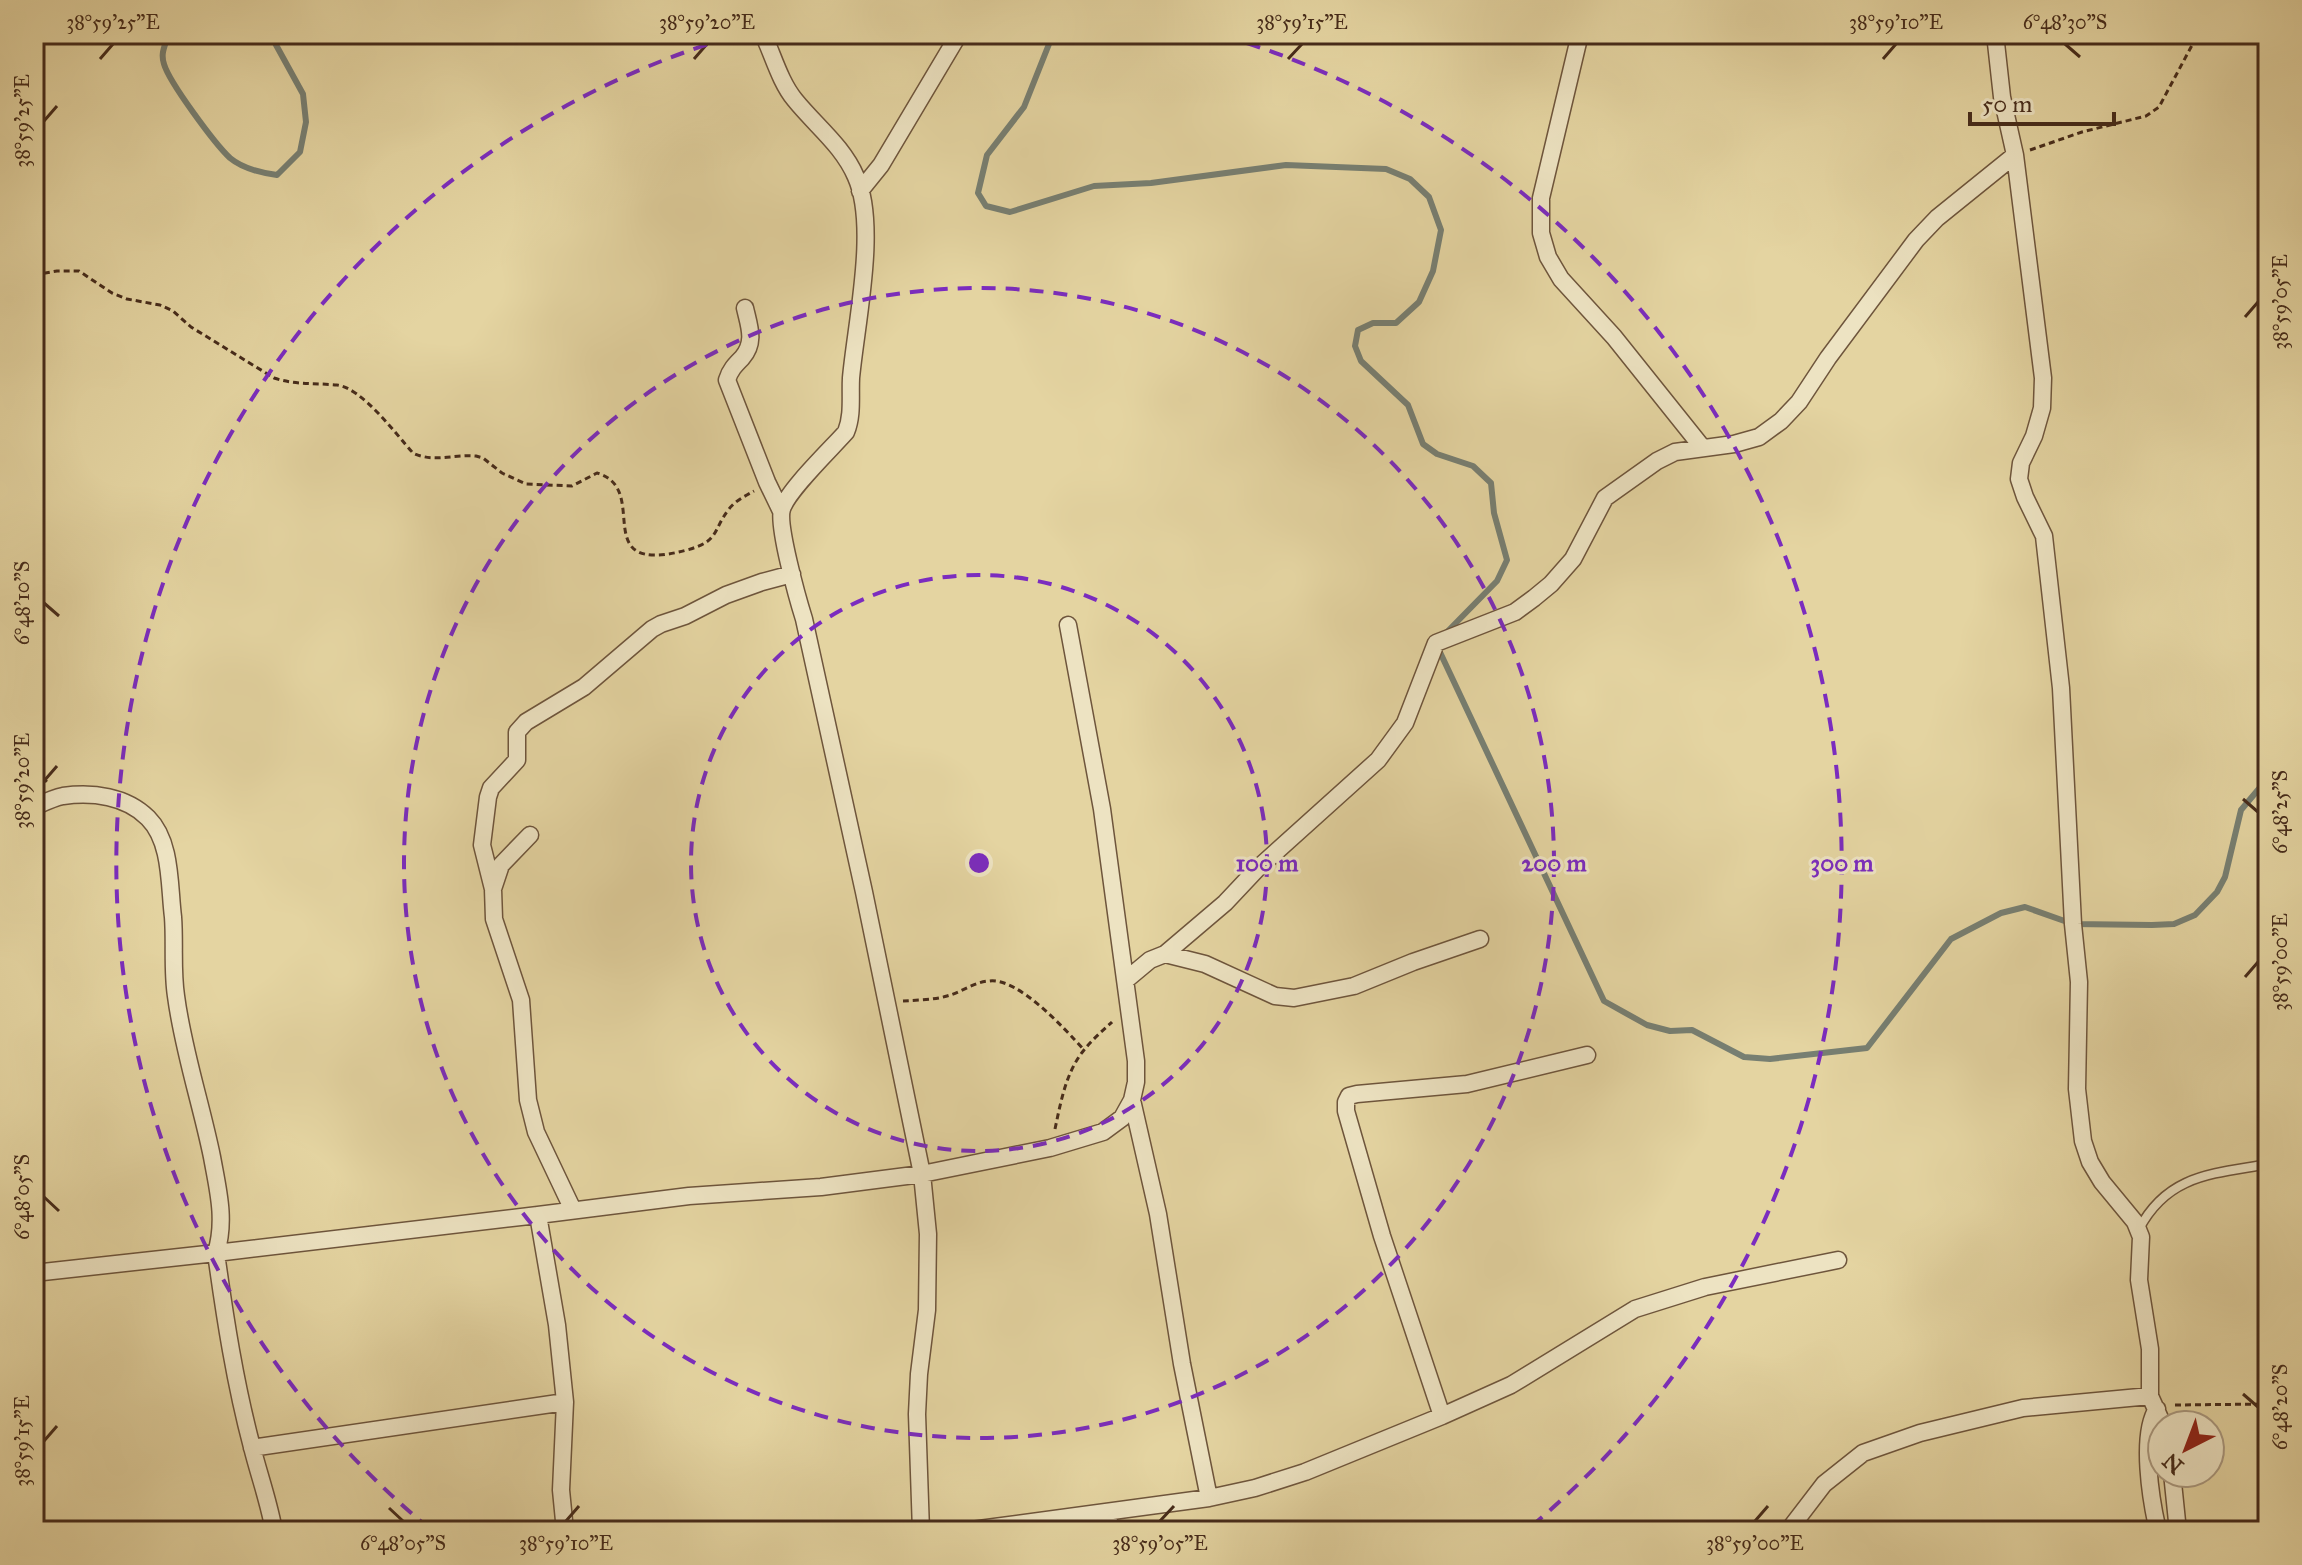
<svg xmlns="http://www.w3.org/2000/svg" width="2302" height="1565" font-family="'IM FELL Great Primer',serif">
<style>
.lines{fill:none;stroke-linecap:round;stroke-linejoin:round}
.stream{stroke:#777f72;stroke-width:6}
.service-casing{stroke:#6e553c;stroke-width:11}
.minor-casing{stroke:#6e553c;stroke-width:19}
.path{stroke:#462b1a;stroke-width:3;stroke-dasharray:6 4;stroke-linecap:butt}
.service{stroke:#ede3c2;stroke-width:8}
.minor{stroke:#ede3c2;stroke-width:16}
.ticks{fill:none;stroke:#462b1a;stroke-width:3}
.ring{fill:none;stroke:#7b2cbf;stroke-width:4;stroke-dasharray:14 10}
.centre{fill:#7b2cbf;stroke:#ede3c2;stroke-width:4}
.ring-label{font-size:24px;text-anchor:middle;font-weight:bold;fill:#7b2cbf;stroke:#ede3c2;stroke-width:6;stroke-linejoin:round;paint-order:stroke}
.neatline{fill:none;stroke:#462b1a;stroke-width:3}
.ticks-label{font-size:20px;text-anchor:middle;fill:#462b1a}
</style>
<rect width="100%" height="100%" fill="#e4d4a1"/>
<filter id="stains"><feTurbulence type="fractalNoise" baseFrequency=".0025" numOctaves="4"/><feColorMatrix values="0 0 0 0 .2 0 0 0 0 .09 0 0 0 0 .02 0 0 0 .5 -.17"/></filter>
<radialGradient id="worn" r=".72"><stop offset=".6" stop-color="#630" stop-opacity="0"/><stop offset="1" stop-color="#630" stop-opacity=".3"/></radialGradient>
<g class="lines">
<!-- stream -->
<path class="stream" d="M168,34c-2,11 -8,18 -4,30 5,18 51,80 66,94 12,10 32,15 47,17l23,-23 6,-30 -3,-28 -33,-60
M1053,34l-29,73 -37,48 -9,38 8,13 24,6 84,-26 57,-3 135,-18 100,4 24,10 19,18 12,33 -8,41 -14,31 -23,21h-23l-15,7 -3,16 6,15 47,44 15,39 14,10 36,12 18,17 3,30 13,47 -10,21 -51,52
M1438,648l166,353 43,24 23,6 22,-1 52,27 26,2 97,-11 84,-109 50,-26 24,-6 48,17 79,1 22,-1 21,-9 22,-23 8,-15 16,-67 27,-32"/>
<!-- service casing -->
<g class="service-casing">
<path id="service" d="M2139,1229c29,-55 74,-55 129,-65"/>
</g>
<!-- minor casing -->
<g class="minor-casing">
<path id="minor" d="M763,34c10,21 17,48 32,66 21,26 48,46 61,77 22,49 0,146 -5,201 -1,18 2,37 -5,54 -15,17 -58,58 -64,77 -5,16 16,91 22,110l60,273 58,282 6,60 -1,76 -8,64 -2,40 4,117
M1580,34l-39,164v35l7,24 13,22 53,58 88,110
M1995,34l7,63 13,58 28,223 -1,30 -8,28 -13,27 -2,16 6,18 19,39 17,152 12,236 6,58 -2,107 6,52 7,21 12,20 33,40 6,15 -2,43 11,69v47l13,29
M860,191l21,-26 78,-131
M745,308c4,18 11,34 -3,50 -7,7 -12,12 -15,22l40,102 14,29
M34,807c9,-4 19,-9 29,-11 30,-4 63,0 85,22 24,24 21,68 25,99 2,26 -1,53 3,79 7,54 25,107 36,161 6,33 14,63 4,96l-182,20
M530,835l-29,30 -8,24 1,30 27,81 7,100 8,32 37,78
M493,889l-11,-44 6,-48 3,-9 26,-28v-28l9,-10 58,-35 68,-58 9,-5 24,-8 41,-21 36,-13 30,-8
M1165,954l60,-51 32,-34 121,-109 27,-37 31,-80 79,-31 19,-14 17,-14 22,-25 32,-61 52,-37 18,-9 59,-8 25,-7 22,-16 18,-19 29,-44 88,-118 21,-22 78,-63
M1126,980l24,-20 15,-6 40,10 70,32 19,2 60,-12 59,-24 67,-23
M1132,1100l26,114 24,150 27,134
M538,1215l19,110 8,77 -4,88 4,41
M2157,1409c-17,26 -6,92 1,122
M1442,1416l-60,-180 -36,-125v-9l3,-6 8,-2 110,-10 120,-29
M252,1448l313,-46
M2172,1473l6,58
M1108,1512l2,19
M274,1531c-5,-29 -15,-56 -22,-84 -17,-64 -27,-129 -36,-194l322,-38 151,-19 132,-9 101,-13 128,-26 53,-16 19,-14 10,-18 4,-18v-21l-34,-252 -34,-184
M964,1531l245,-33 46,-10 50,-16 137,-56 69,-31 124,-76 70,-22 133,-27
M1788,1531l36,-47 39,-31 57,-20 103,-25 127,-12"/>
</g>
<!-- path -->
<path class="path" d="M2185,34l9,6
M2030,150l52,-18 64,-16 13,-9 39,-73
M34,275l23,-4h22l33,22 15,6 33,6 13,6 18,16 83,51c21,7 41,5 63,7 25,3 59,49 76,68 20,10 41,1 63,3l7,2 19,15 24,11 46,2 25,-13c56,16 -12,104 90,77 33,-9 25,-19 42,-41 6,-8 16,-13 25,-18
M34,760l5,14 9,9
M903,1001c14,-1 31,-1 44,-5 15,-4 27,-14 42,-15 29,-4 76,48 95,69
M1055,1129c6,-28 11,-57 29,-79 8,-10 18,-19 28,-28
M2175,1405l93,-1"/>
<!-- service -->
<use href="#service" class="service"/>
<!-- minor -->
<use href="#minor" class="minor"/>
</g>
<!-- ticks -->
<path class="ticks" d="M2065,44l15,13M100,59l13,-15M694,59l13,-15M1288,59l14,-15M1883,59l13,-15M44,121l13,-15M2245,317l13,-15M44,603l15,13M44,781l13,-15M2243,799l15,13M2245,977l13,-15M44,1197l15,14M2243,1394l15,13M44,1441l13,-15M389,1508l14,13M566,1521l13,-15M1160,1521l14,-15M1755,1521l13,-15"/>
<!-- distance rings -->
<g class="ring">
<circle cx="979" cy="863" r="288"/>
<circle cx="979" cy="863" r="575"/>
<path d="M430 1529A863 863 0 0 1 734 36M1224 36A863 863 0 0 1 1528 1529"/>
</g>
<circle cx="979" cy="863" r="12" class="centre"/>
<g class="ring-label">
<text x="1267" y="871">100 m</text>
<text x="1554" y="871">200 m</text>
<text x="1842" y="871">300 m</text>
</g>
<!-- margin -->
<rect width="2302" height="1565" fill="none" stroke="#e4d4a1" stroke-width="88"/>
<!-- north arrow -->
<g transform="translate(2186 1449) rotate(222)"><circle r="38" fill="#ede3c2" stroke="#aa997f" stroke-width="2"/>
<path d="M0-6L14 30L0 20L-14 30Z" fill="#8f2418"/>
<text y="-12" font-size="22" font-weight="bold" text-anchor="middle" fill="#462b1a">N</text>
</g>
<!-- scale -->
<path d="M1970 112v12h144v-12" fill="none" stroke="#462b1a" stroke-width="4"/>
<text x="1982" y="112" font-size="24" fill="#462b1a" stroke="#ede3c2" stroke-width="6" paint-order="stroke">50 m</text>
<rect x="44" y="44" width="2214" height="1477" class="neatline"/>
<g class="ticks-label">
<text x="113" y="29">38°59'25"E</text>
<text x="707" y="29">38°59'20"E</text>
<text x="1302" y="29">38°59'15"E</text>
<text x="1896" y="29">38°59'10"E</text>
<text x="2065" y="29">6°48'30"S</text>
<text transform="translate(22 121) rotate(-90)" y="7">38°59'25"E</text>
<text transform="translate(2280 302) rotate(-90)" y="7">38°59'05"E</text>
<text transform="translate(22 603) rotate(-90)" y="7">6°48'10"S</text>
<text transform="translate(22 781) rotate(-90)" y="7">38°59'20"E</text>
<text transform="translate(2280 812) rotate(-90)" y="7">6°48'25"S</text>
<text transform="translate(2280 962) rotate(-90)" y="7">38°59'00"E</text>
<text transform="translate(22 1197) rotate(-90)" y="7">6°48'05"S</text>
<text transform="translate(2280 1407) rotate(-90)" y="7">6°48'20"S</text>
<text transform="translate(22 1441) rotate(-90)" y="7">38°59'15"E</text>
<text x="403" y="1550">6°48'05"S</text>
<text x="566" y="1550">38°59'10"E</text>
<text x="1160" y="1550">38°59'05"E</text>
<text x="1755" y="1550">38°59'00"E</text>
</g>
<rect width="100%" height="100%" filter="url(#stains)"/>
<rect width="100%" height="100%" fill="url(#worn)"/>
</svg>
